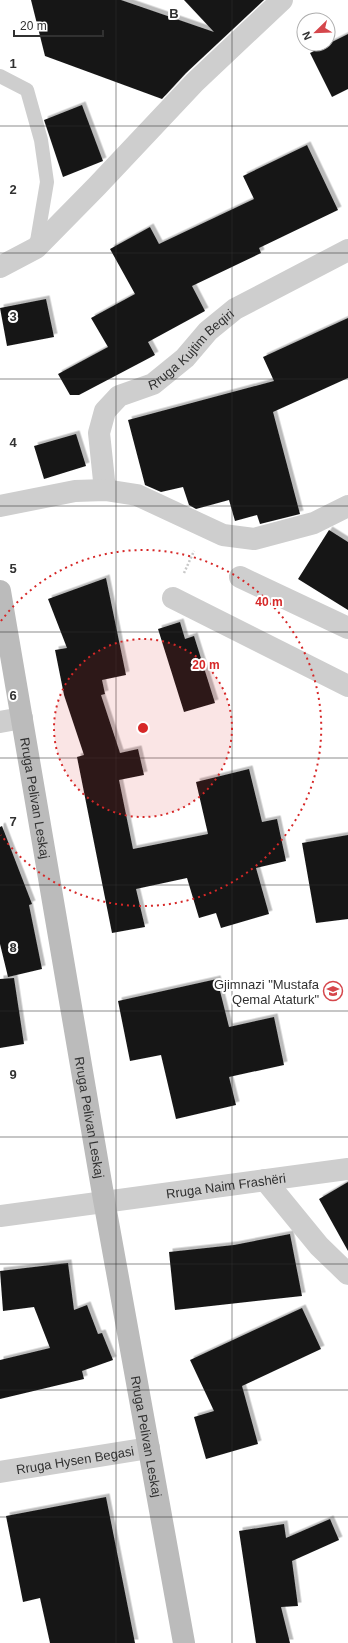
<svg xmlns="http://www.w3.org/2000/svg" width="348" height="1643" font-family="Arial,sans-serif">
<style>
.building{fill:#181818;filter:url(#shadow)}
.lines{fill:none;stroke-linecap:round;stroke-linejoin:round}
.path{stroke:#c8c8c8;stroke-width:2.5;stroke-dasharray:2 2;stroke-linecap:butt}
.lane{stroke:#cecece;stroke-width:14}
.street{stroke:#cecece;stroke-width:22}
.secondary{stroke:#bbb;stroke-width:22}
.grid{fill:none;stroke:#313131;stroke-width:1;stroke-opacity:0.55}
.ring{fill:none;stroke:#d62828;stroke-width:2;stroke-dasharray:2 4}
.labels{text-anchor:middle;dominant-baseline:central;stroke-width:4;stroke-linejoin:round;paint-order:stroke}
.street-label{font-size:13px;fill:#313131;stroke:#fff}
.poi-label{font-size:13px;fill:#313131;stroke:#fff;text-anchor:end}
.grid-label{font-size:13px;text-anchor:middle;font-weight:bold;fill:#313131;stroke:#fff;stroke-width:4;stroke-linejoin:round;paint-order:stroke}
.centre{fill:#d62828;stroke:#fff;stroke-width:2}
.ring-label{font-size:12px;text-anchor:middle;font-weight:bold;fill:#d62828;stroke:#fff;stroke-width:4;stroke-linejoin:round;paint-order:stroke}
</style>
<defs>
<filter id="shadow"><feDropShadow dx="3.5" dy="-3.5" stdDeviation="0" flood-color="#0004"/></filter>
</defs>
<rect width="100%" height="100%" fill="#fff"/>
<!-- building -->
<path class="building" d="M31,0h90l93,32 -30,-32h80l-78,73 -24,26 -117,-43z
M348,34v55l-16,8 -22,-44z
M82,105l21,56 -40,16 -19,-57z
M307,145l31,65 -79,38 2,5 -69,33 13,25 -57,31 7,13 -76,40h-9l-12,-21 50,-27 -17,-29 44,-24 -25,-45 40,-22 9,17 95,-45 -11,-23z
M46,299l8,38 -47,9 -7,-38z
M348,318v60l-75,34 27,102 -40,10 -3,-9 -22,6 -6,-21 -33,9 -7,-4 -6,-18 -22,5 -16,-7 -17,-65 146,-39 -11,-24z
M76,434l10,32 -42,13 -10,-33z
M329,530l19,12v68l-50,-31z
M106,578l20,97 -24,5 3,14 -4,1 19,58 18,-4 6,26 -25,5 14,69 75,-15 -12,-52 53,-13 13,53 15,-3 9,42 -30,7 13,46 -48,14 -5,-15 -17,5 -12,-40 -51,11 9,38 -33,6 -35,-176 7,-2 -20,-60 -9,-45 12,-2 -19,-49z
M180,622l5,17 9,-3 21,67 -31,9 -26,-83z
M2,826l30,78 -3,1 13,64 -34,8 -8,-33v-117z
M348,835v84l-32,4 -14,-80z
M14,978l10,66 -24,4v-69z
M217,979l12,48 45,-10 10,48 -55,12 7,28 -60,14 -15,-64 -31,6 -12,-60z
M348,1182v69l-29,-52z
M290,1234l12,62 -127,14 -6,-58 65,-7z
M68,1263l6,47 13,-5 11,29 4,-1 11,27 -31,11 2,8 -84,20v-39l50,-12 -16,-41 -31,4 -3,-40z
M302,1308l19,41 -79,37 16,58 -52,15 -12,-42 20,-6 -24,-51z
M106,1497l29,146h-85l-10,-45 -17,4 -17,-86z
M330,1519l9,21 -47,21 6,45 -17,1 9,36h-34l-17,-112 45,-7 2,14z"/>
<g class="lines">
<!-- path -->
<path class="path" d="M184,573l10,-22"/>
<!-- lane -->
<path class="lane" d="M0,76l27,14 14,50 6,42 -11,65"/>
<!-- street -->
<g class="street">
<path d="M0,267l36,-19 61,-62 98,-104 87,-82"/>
<path id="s1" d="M105,490l-6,-57 6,-22 14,-15 34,-12 32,-26 23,-27 27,-22 113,-59"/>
<path d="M0,506l75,-15 30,-1 32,5 86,40 31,4 60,-16 34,-17"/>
<path d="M240,577l108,51"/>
<path d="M173,598l175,88"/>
<path d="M0,722l22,-4"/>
<path d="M265,1180l54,66 29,28"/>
<path id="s2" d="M0,1216l348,-47"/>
<path id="s3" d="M0,1472l149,-24"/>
</g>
<!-- secondary -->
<path class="secondary" id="s4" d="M0,591l104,609 80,443"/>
</g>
<!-- grid -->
<path class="grid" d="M116,0v1643M232,0v1643M0,126h348M0,253h348M0,379h348M0,506h348M0,632h348M0,758h348M0,885h348M0,1011h348M0,1137h348M0,1264h348M0,1390h348M0,1517h348"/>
<!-- distance rings -->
<circle cx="143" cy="728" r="89" fill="#d62828" fill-opacity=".12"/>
<g class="ring">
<circle cx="143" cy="728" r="89"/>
<path d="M1 621A178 178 0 1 1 1 835"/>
</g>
<!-- icons -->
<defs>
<g id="school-ring" transform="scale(1)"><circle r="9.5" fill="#fff" stroke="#d5464b" stroke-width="1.5"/><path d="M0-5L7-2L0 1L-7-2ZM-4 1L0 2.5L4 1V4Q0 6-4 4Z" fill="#d5464b"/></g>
</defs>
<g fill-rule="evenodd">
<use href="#school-ring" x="333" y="991"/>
</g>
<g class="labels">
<!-- street labels -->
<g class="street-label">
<text stroke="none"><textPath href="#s1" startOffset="188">Rruga Kujtim Beqiri</textPath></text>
<text stroke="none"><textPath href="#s4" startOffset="210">Rruga Pelivan Leskaj</textPath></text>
<text stroke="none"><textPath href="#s4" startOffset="534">Rruga Pelivan Leskaj</textPath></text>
<text stroke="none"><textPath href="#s2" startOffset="228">Rruga Naim Frashëri</textPath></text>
<text stroke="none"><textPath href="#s4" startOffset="858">Rruga Pelivan Leskaj</textPath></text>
<text stroke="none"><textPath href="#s3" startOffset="76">Rruga Hysen Begasi</textPath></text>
</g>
<!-- poi labels -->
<g class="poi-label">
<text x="319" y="984">Gjimnazi "Mustafa<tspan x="319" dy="15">Qemal Ataturk"</tspan></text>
</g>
</g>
<g class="grid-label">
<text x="174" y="18">B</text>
<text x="13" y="68">1</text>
<text x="13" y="194">2</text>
<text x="13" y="321">3</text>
<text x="13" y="447">4</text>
<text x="13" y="573">5</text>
<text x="13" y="700">6</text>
<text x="13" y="826">7</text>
<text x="13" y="952">8</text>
<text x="13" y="1079">9</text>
</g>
<circle cx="143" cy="728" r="6" class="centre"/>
<g class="ring-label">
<text x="269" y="606">40 m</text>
<text x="206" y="669">20 m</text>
</g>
<!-- north arrow -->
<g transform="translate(316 32) rotate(247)"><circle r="19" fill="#ffffff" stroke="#adadad"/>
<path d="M0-3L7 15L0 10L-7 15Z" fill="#d5464b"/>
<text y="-6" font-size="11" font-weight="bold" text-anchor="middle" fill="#313131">N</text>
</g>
<!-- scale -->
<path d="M14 30v6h89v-6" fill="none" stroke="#313131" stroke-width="2"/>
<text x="20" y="30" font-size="12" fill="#313131" stroke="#ffffff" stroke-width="3" paint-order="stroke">20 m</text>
</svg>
